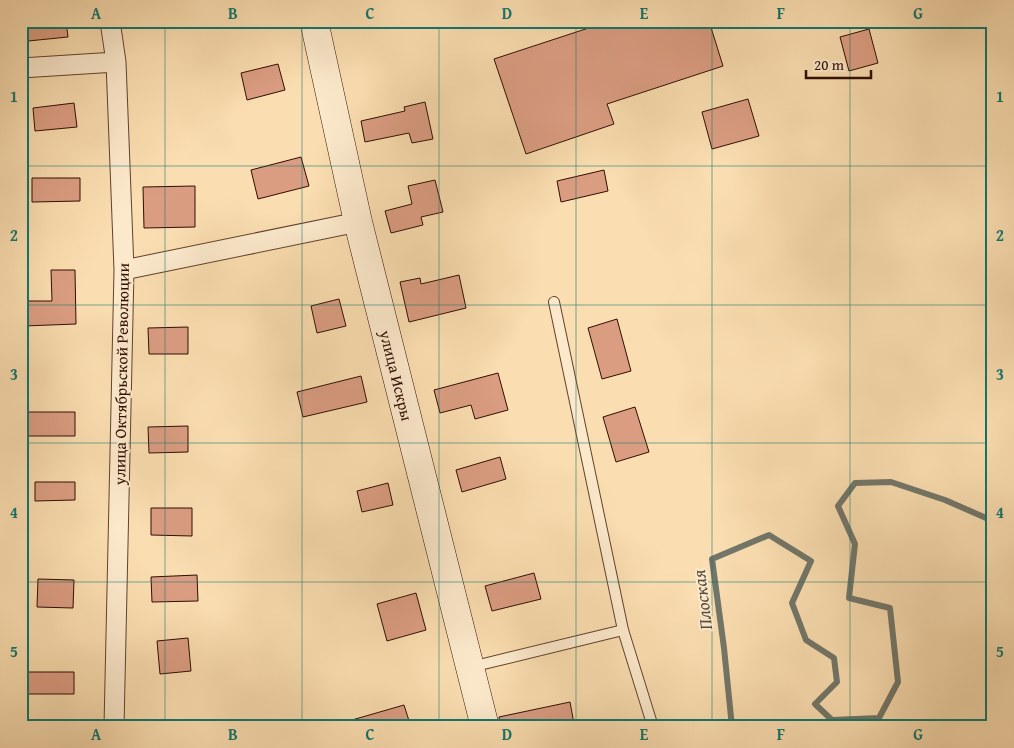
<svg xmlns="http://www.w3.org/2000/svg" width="1014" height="748" font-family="'Gentium Book Plus',serif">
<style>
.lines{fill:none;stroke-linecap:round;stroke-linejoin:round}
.stream{stroke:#727669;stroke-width:6}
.building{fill:#db9d82;stroke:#2f0e02}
.lane-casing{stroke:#62422e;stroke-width:12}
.street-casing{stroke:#62422e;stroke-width:21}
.secondary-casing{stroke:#2f0e02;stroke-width:29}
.lane{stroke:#fce9cc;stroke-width:10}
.street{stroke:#fce9cc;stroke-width:19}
.secondary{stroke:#fce9cc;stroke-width:28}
.grid{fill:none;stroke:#0f766e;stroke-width:1;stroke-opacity:0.55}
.labels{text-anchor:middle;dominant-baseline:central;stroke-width:4;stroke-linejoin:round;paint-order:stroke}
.street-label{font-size:16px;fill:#2f0e02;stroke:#fce9cc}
.water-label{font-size:18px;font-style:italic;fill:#564b3e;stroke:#fce9cc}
.neatline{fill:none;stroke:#0f766e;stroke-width:2}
.grid-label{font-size:16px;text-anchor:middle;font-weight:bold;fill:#0f766e}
</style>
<rect width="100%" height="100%" fill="#faddb0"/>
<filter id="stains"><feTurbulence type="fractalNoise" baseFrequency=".004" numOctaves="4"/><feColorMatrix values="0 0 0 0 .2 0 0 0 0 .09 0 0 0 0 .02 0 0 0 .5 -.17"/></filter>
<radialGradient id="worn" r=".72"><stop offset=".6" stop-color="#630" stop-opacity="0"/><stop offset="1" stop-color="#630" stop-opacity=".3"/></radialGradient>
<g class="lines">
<!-- stream -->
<path class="stream" d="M732,727l-8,-79 -12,-89 57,-24 42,26 -19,42 14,37 28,18 3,24 -22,22 17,16 47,-2 19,-36 -8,-74 -41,-10 6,-54 -17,-38 17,-23 36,-1 54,18 48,21"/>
</g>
<!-- building -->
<path class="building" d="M26,21h40l2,16 -40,4z
M610,21h99l14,45 -116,38 7,20 -88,30 -32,-95z
M869,29l9,34 -29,8 -9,-34z
M278,64l7,26 -38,10 -6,-27z
M748,99l11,37 -47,13 -10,-37z
M425,102l8,37 -21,4 -3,-10 -44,9 -4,-21 44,-10 -1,-4z
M74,103l3,24 -42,4 -2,-23z
M301,157l8,29 -51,13 -7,-29z
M604,170l4,21 -47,11 -4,-21z
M32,178h48v23l-48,1z
M435,180l8,32 -22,5 2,8 -32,8 -6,-22 27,-7 -4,-18z
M195,186v41l-51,1 -1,-41z
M51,270h24l1,54 -52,2 -1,-25h29z
M459,275l7,33 -57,14 -9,-40 20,-4 1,6z
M339,299l7,27 -29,7 -6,-27z
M617,319l14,52 -29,8 -14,-51z
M188,327v27h-39l-1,-26z
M498,373l10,37 -33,9 -4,-14 -31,8 -6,-23z
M361,376l6,26 -64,15 -6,-25z
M635,407l14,45 -33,10 -13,-45z
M22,412h53v24h-53z
M188,426v26l-39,1 -1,-26z
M500,457l6,22 -44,13 -6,-22z
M35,482h40v18l-40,1z
M388,483l5,22 -31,7 -5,-21z
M151,508h41v28l-41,-1z
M534,573l7,26 -49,12 -7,-25z
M197,575l1,26 -46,1 -1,-25z
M38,579l36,1 -1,28 -36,-1z
M416,593l10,37 -39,11 -10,-37z
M188,638l3,33 -31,3 -3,-33z
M25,672h49v22h-49z
M570,702l4,22 -12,3h-62l-1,-10z
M404,705l7,22h-65l-1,-5z"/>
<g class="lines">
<!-- lane casing -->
<g class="lane-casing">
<path id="lane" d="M554,302l69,328 30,97
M471,667l152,-37"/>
</g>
<!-- street casing -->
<g class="street-casing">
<path id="street" d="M110,21l6,41 8,208 -10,457
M21,68l95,-6
M124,270l234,-48"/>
</g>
<!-- secondary casing -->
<g class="secondary-casing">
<g id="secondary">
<path id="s1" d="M314,21l44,201 127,505"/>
</g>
</g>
<!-- lane -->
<use href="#lane" class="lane"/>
<!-- street -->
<use href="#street" class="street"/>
<!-- secondary -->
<use href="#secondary" class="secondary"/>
</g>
<!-- grid -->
<path class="grid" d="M165,21v706M302,21v706M439,21v706M576,21v706M712,21v706M850,21v706M21,166h972M21,305h972M21,443h972M21,582h972"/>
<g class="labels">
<!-- street labels -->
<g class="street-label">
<text transform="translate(121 374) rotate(-89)">улица Октябрьской Революции</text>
<text stroke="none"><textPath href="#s1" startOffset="364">улица Искры</textPath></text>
</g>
<!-- water labels -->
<g class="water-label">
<text transform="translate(702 600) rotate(-97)">Плоская</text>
</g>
</g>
<!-- margin -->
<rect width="1014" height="748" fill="none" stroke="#faddb0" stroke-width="55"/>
<!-- scale -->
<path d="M806 70v8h65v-8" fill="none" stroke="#2f0e02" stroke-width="2.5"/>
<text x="814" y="70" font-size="15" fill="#2f0e02" stroke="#fce9cc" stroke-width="4" paint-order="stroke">20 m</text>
<rect x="28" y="28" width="958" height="692" class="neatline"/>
<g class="grid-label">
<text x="96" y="19">A</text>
<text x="233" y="19">B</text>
<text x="370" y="19">C</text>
<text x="507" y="19">D</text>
<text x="644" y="19">E</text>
<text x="781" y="19">F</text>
<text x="918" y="19">G</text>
<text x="14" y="102">1</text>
<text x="1000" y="102">1</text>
<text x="14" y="241">2</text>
<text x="1000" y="241">2</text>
<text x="14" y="380">3</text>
<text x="1000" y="380">3</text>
<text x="14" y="518">4</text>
<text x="1000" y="518">4</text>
<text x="14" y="657">5</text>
<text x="1000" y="657">5</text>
<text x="96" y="740">A</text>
<text x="233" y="740">B</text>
<text x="370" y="740">C</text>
<text x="507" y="740">D</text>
<text x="644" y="740">E</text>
<text x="781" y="740">F</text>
<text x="918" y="740">G</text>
</g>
<rect width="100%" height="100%" filter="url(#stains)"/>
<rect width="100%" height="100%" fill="url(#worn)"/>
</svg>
